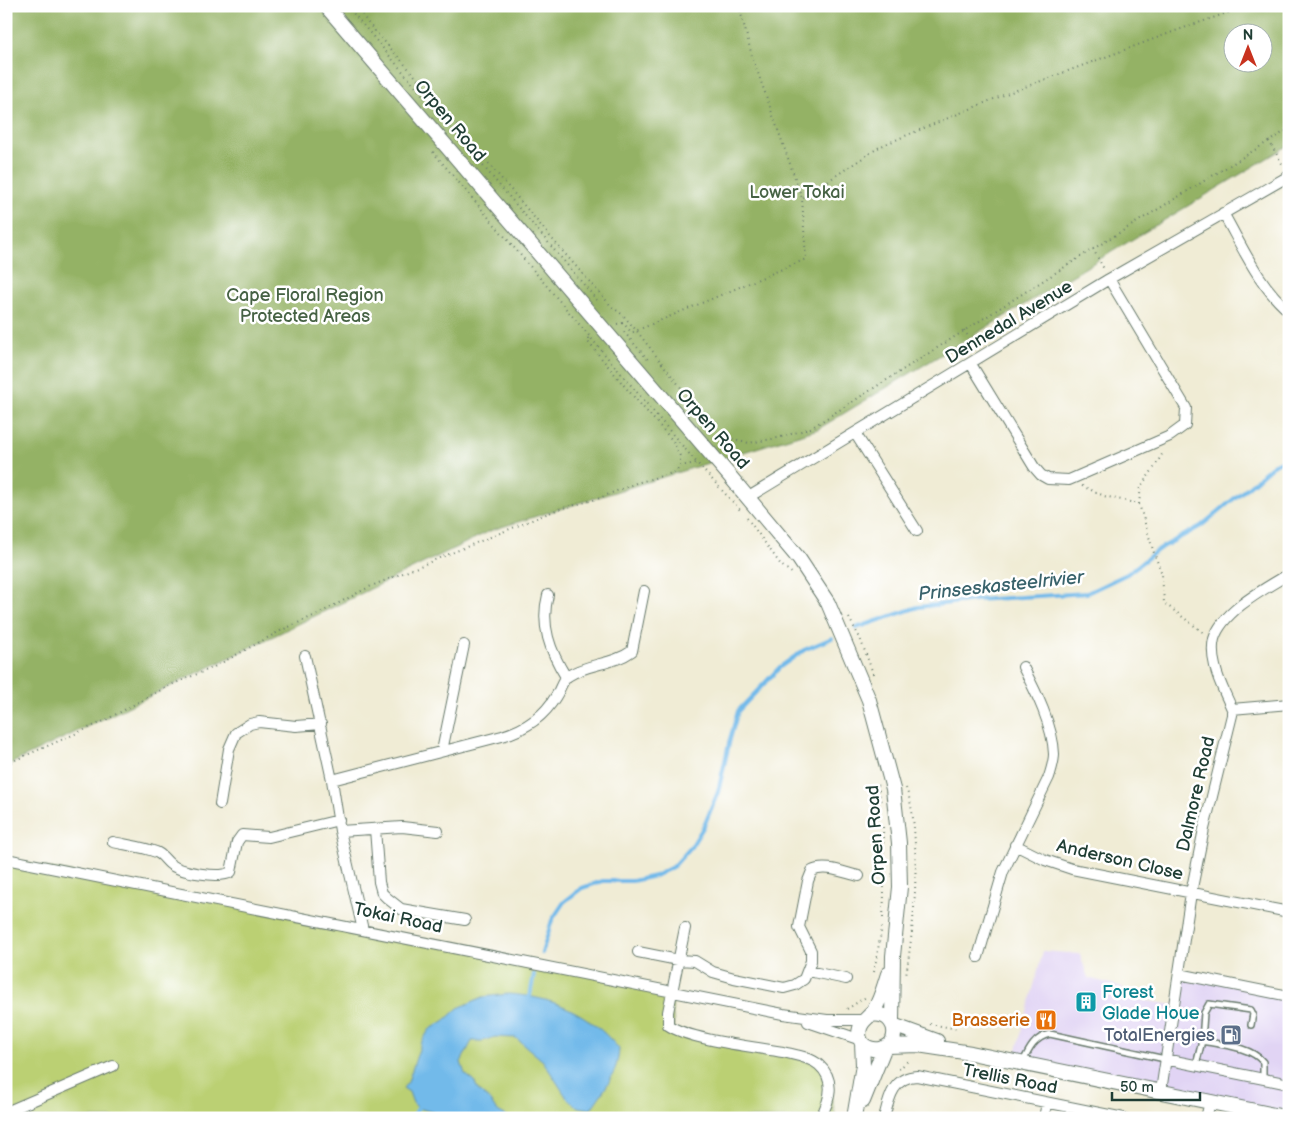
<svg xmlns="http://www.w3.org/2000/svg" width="1295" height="1124" font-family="'Balsamiq Sans',sans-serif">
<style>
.built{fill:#e1d4f4}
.green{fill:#bbd073;stroke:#6d8654}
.forest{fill:#94b265;stroke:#5a784c;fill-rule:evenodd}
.water{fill:#72baea;stroke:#487c8f}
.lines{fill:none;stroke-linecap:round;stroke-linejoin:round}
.stream{stroke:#72baea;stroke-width:4}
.lane-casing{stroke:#687a6c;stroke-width:8}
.street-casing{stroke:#687a6c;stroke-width:12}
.secondary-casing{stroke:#687a6c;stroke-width:16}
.path{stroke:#687a6c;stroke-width:2;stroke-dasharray:1 4;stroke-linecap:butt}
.lane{stroke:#fff;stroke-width:5}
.street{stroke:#fff;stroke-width:10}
.secondary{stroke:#fff;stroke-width:14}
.labels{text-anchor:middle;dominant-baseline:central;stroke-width:5;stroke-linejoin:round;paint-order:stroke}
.street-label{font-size:18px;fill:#1f3d34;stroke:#fff}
.park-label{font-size:18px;fill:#466244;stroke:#fff}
.culture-label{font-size:18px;fill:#0d838f;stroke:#fff;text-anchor:start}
.food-label{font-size:18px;fill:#c56008;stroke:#fff;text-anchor:end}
.service-label{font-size:18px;fill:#4e5e75;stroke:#fff;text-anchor:end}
.water-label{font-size:19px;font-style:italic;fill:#38626b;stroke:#fff}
</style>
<rect width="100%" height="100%" fill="#fff"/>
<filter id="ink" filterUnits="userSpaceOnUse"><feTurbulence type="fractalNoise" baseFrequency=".02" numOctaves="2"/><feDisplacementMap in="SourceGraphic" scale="10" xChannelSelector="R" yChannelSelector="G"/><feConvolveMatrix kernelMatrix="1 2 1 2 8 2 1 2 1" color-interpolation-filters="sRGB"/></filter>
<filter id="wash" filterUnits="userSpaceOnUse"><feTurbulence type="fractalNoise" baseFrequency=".0096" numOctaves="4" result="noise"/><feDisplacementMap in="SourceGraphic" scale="20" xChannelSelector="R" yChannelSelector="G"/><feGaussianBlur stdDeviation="1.12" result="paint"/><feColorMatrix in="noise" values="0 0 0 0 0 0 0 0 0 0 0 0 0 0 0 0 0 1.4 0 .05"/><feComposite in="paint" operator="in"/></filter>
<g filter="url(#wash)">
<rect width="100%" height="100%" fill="#f0ecd5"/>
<!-- built -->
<path class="built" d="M1043,951l37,3 8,24 35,9 -1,10 52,8 5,-31 110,22v122l-275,-57z"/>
<!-- green -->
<path class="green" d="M6,859l665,133 3,37 145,35 9,17 8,37h-830z"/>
<!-- forest -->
<path class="forest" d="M6,6h1283v139l-471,284 -326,101 -486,236zM1232,32h30v30h-30z"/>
<!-- water -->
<path class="water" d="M508,994c46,3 82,19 111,55 -1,24 -15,41 -28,60l-14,-2 -10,-9 -24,-37 -27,-23 -21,-1 -12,4h-11l-11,21 4,12 9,7 4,9 11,9 7,11 9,5 1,3h-53l-35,-10 -5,-5 -4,-11 -6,-4 5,-6 13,-39 8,-13 16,-10 13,-12 25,-11z"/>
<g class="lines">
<!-- stream -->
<path class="stream" d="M856,628l62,-21 57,-7 112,-7 40,-19 32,-25 42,-23 53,-44 20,-18 15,-6
M542,953l10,-33 12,-18 18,-14 21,-7h29l23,-5 19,-10 17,-19 13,-21 14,-34 12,-53 8,-28 42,-44 24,-17 28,-12
M526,999l4,-3 4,-22
M412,1118l8,-13"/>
</g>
</g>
<g filter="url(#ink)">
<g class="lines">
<!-- lane casing -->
<g class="lane-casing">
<path id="lane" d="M1202,1041c19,4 48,5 61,21v17
M1023,1062c6,-13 12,-25 27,-28l115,25
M1196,1065l6,-24 2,-28 5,-9 42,6 2,4 -2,11"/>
</g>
<!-- street casing -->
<g class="street-casing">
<path id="street" d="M1223,213c19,33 36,73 66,98
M971,364l63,103 7,8 7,4 21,1 101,-44 15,-11 1,-17 -77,-129
M855,433l62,98
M747,498l362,-219 180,-103
M548,595c-8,30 2,56 18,82
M305,656l27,124 8,51 23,99
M1232,709l57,-5
M442,751l22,-106
M332,780l170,-44c24,-7 42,-19 54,-40 4,-6 6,-16 12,-20 20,-13 45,-11 64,-25l12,-60
M220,804l9,-55 7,-16 14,-9 9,-2 37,4 25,-2
M375,829l4,53 3,11 5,5 14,11 64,11
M340,831l62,-4 36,4
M113,842c14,3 30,5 43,10 6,2 9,8 14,12 10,8 50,15 61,8l6,-30 5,-7 27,2 70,-17
M1015,845l30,15 27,9 217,43
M6,859l777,155 44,6h37
M685,928l-17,84v13c21,15 88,22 115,27 12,3 27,5 36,13 17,15 11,36 1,53
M638,952l40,8 17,1 18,11 21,6 50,10 11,-3 9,-6 7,-18v-10l-12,-24 9,-46 4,-10c13,-7 33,2 47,5
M978,957l25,-85 46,-95c2,-7 5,-15 5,-23 -1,-28 -18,-62 -31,-87
M808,971l38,8
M1179,974l110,22
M808,1022l53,18
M1165,1059l124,25
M1161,1091l30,-198 13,-64 28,-114v-6c-6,-14 -14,-28 -17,-43 -2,-8 -3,-19 -1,-27 8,-28 52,-51 75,-65
M6,1112l107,-46
M884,1118c5,-20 9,-41 33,-42l207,42
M1044,1118l3,-15
M1206,1118l4,-16"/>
</g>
<!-- secondary casing -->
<g class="secondary-casing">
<path id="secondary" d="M326,6l402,468 71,85 29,44 41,97 24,89 6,54 1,44 -7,69 -1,66
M871,1015c17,-3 28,11 21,27 -11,14 -38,7 -32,-14 2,-8 10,-11 14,-18 7,-11 10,-24 14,-36
M893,1025l44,16
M888,1046l30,-1 53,8 318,65
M863,1101l21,-52
M854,1118l9,-53 -1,-22"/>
</g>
<!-- path -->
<path class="path" d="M309,6l6,7
M347,6l250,294
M357,6l10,16 49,55 143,170 53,60 11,8 13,15 46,59 35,42 12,7 20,5 29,-5 33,-10 282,-179 196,-120
M739,6l13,50 50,142
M1269,141l15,26
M433,152l264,311 44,48
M1093,249l11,20
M617,324l6,-1 8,9h2l173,-73 -4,-61 79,-52 125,-52 172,-64 69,-24
M964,330l11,17
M624,332l26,30
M680,466l17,-3
M1082,486l22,10 35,8 15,49 8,21 2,29 40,30
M1139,504l2,-18 13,-18 10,-17
M747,518l34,47 12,9
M849,618l11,20 14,38
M6,764l94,-41 68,-37 44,-18 70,-38 36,-16 51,-27 187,-77 41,-11 39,-16 40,-11 4,-6v-10l-7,-15 -46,-52 -39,-47v-8
M878,785l3,18
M906,788c7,19 8,38 9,57 2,44 -2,86 -9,130
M883,918l1,-23 -1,-70
M874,972l8,-45
M847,1009l19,-12
M930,1024l28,5
M899,1069l11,-10"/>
<!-- lane -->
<use href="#lane" class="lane"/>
<!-- street -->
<use href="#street" class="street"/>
<!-- secondary -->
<use href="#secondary" class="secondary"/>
</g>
</g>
<!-- icons -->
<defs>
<g id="building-square" transform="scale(1.125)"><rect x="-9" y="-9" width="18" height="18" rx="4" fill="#0f9aa8" stroke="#fff"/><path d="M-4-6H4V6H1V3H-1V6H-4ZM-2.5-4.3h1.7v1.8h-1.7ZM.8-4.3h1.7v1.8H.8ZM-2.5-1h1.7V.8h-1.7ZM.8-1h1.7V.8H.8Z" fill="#fff"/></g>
<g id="restaurant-square" transform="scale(1.125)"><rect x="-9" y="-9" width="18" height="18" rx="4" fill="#e8710a" stroke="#fff"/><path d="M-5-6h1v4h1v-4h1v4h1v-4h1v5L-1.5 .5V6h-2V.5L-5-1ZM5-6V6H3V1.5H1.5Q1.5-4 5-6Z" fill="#fff"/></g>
<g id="fuel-square" transform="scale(1.125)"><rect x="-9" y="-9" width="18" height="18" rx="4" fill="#5c6f8a" stroke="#fff"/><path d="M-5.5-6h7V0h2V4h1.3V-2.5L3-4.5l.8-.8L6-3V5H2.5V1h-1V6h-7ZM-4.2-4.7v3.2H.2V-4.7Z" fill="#fff"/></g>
</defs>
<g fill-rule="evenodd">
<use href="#building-square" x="1086" y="1002"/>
<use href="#restaurant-square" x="1046" y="1020"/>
<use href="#fuel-square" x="1231" y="1035"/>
</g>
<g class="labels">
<!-- street labels -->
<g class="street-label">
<text transform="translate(450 121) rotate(50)">Orpen Road</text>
<text transform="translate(1009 322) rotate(-31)">Dennedal Avenue</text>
<text transform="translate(713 429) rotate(49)">Orpen Road</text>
<text transform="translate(1196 794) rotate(-77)">Dalmore Road</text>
<text transform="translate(876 835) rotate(-94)">Orpen Road</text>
<text transform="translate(1120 860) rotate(13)">Anderson Close</text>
<text transform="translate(398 918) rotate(12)">Tokai Road</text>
<text transform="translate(1010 1079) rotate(11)">Trellis Road</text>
</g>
<!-- park labels -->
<g class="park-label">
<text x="797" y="192">Lower Tokai</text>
<text x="305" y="295">Cape Floral Region<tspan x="305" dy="21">Protected Areas</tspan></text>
</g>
<!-- culture labels -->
<g class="culture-label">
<text x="1102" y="992">Forest<tspan x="1102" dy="21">Glade Houe</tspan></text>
</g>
<!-- food labels -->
<g class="food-label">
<text x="1030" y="1020">Brasserie</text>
</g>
<!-- service labels -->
<g class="service-label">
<text x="1215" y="1035">TotalEnergies</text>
</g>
<!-- water labels -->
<g class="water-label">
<text transform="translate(1001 586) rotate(-6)">Prinseskasteelrivier</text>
</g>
</g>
<!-- margin -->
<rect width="1295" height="1124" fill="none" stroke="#fff" stroke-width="25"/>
<!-- north arrow -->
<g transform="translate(1248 48)"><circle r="24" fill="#ffffff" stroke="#a5b1ae"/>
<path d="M0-4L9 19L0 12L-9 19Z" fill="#c8321e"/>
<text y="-8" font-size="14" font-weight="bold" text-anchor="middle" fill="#1f3d34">N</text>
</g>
<!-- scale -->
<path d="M1112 1092v8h88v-8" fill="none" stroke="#1f3d34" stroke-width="2.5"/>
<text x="1120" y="1092" font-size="15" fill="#1f3d34" stroke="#ffffff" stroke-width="4" paint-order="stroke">50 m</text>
</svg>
